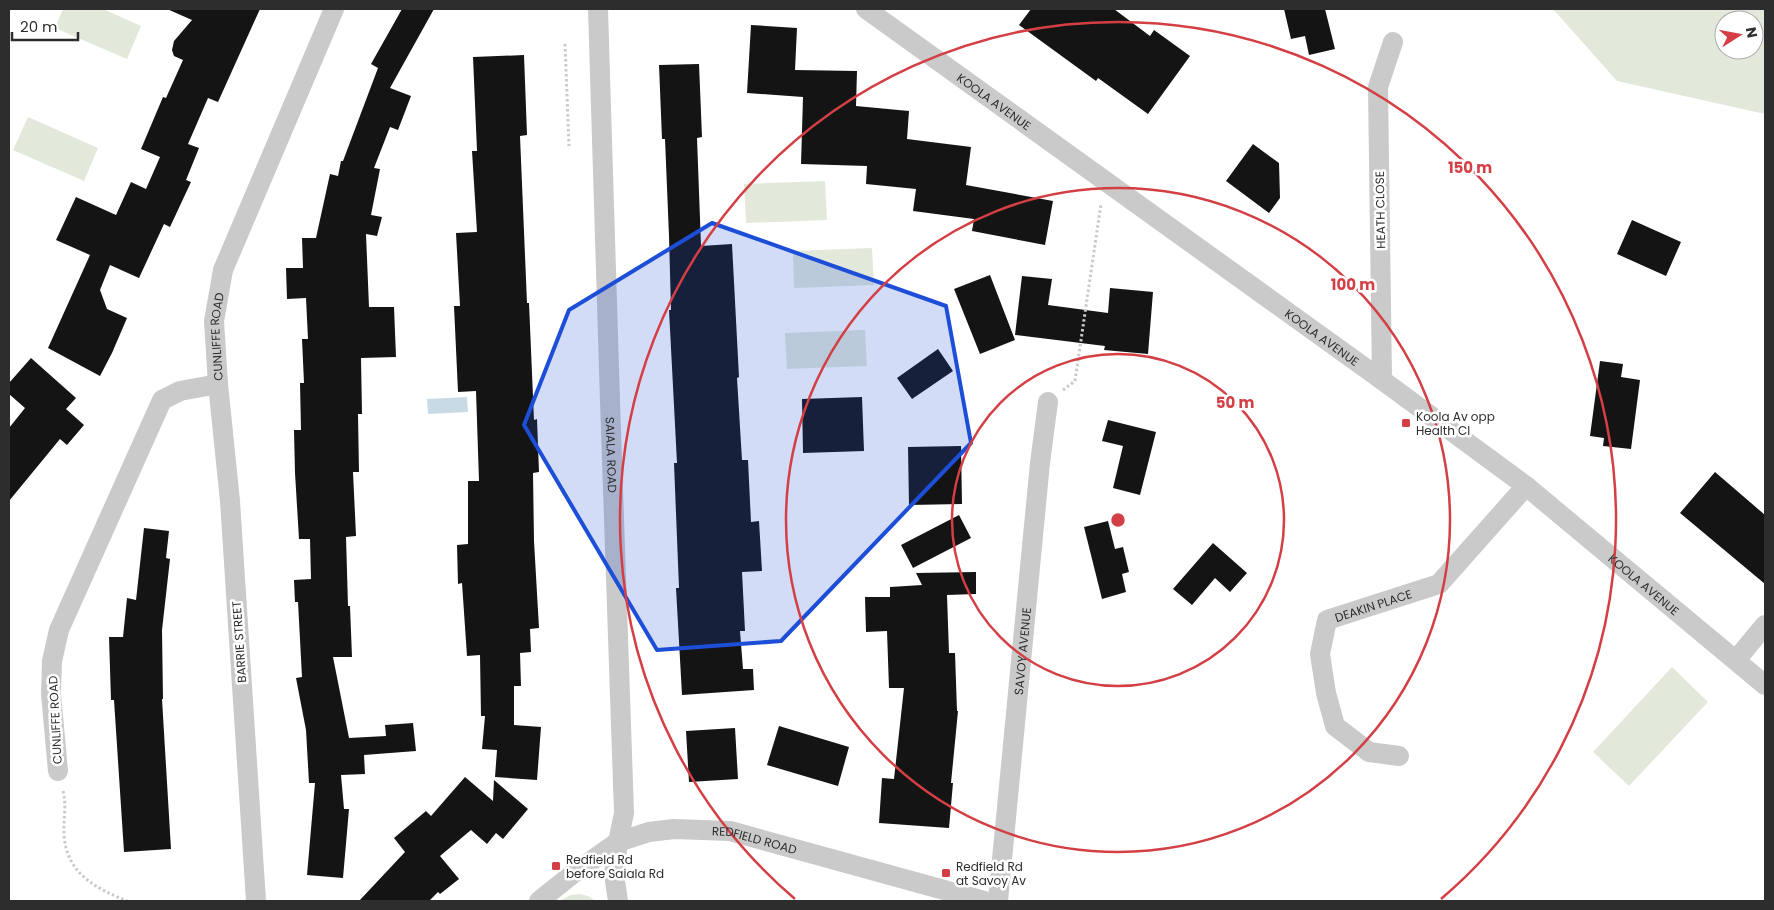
<svg xmlns="http://www.w3.org/2000/svg" width="1774" height="910" font-family="Poppins,sans-serif">
<style>
.green{fill:#e2e9db;fill-rule:evenodd}
.water{fill:#c9dae7}
.building{fill:#141414}
.lines{fill:none;stroke-linecap:round;stroke-linejoin:round}
.path{stroke:#cacaca;stroke-width:3;stroke-dasharray:2.5 2.5;stroke-linecap:butt}
.minor{stroke:#cacaca;stroke-width:20}
.marked{fill:#1d4ed8;fill-opacity:0.2;stroke:#1d4ed8;stroke-width:4;stroke-linejoin:round}
.ring{fill:none;stroke:#d33f44;stroke-width:2.5}
.poi-dot{fill:#d33f44;stroke:#fff;stroke-width:2}
.labels{text-anchor:middle;dominant-baseline:central;stroke-width:5;stroke-linejoin:round;paint-order:stroke}
.street-label{font-size:12px;fill:#2d2d2d;stroke:#fff}
.poi-label{font-size:12px;fill:#2d2d2d;stroke:#fff;text-anchor:start}
.centre{fill:#d33f44;stroke:#fff;stroke-width:2.5}
.ring-label{font-size:15px;text-anchor:middle;font-weight:bold;fill:#d33f44;stroke:#fff;stroke-width:5;stroke-linejoin:round;paint-order:stroke}
</style>
<rect width="100%" height="100%" fill="#fff"/>
<!-- green -->
<path class="green" d="M63,9h40l38,17 -14,33 -72,-31z
M1553,9h212v105l-148,-33zM1724,20h30v30h-30z
M28,117l70,31 -14,33 -71,-31z
M825,181l2,39 -81,3 -2,-39z
M872,248l2,37 -80,3 -1,-37z
M865,330l2,36 -80,3 -2,-36z
M1672,667l36,35 -79,84 -36,-34z
M580,894l8,2 8,5h-37l12,-6z"/>
<!-- water -->
<path class="water" d="M467,397l1,15 -40,2 -1,-15z"/>
<!-- building -->
<path class="building" d="M167,9h93l-42,93 -10,-4 -20,46 11,4 -13,32 5,2 -21,45 -6,-3 -25,54 -29,-13 -10,25 7,19 20,9 -15,35 -12,23 -52,-28 42,-93 -34,-15 20,-43 40,18 15,-33 15,7 14,-32 -19,-8 22,-52 3,1 17,-38 -9,-4 -2,-6 2,-9 18,-21z
M402,9h32l-44,79 21,8 -13,34 -8,-3 -16,41 6,1 -9,46 11,2 -5,19 -11,-2 3,73h25l2,50 -35,1 1,56h-4l1,58h-6l3,64 -10,1 2,69h2l2,51h-19l16,81 37,-2 -1,-11 28,-2 3,28 -52,4 1,19 -24,1 3,34h5l-6,69 -36,-3 8,-92h-6l-3,-53 -10,-52 6,-1 -4,-75h-3l-1,-22 17,-1 -1,-40h-11l-4,-66 -1,-43h7l-1,-47h4l-2,-44h6l-2,-41 -19,1 -1,-31h17l-1,-30h14l14,-64 8,2 3,-15h2l35,-93 -7,-4z
M1031,9h83l36,27 4,-6 36,26 -42,58 -50,-36 -2,3 -77,-56z
M1284,9h41l10,40 -26,6 -4,-19 -14,3z
M751,25l46,3 -2,42 62,1 -1,35 53,5 -2,28 64,8 -5,38 87,16 -8,44 -73,-14 2,-12 -61,-8 3,-22 -50,-5 1,-18 -66,-2 2,-67 -56,-4z
M524,55l3,80 -7,1 7,167h2l5,117 3,-1 2,53 -6,1 1,68 5,87 -9,1 1,23 -11,1 1,33h-7v39l27,2 -4,53 -42,-3 2,-27 -15,-1 3,-33h-4l-1,-61 -13,1 -5,-73 -4,1 -1,-39 11,-1v-63h11l-3,-90 -18,1 -4,-86h6l-4,-73 21,-1 -5,-81h5l-4,-94z
M699,64l3,73 -5,1 4,108 31,-2 7,133 -2,1 5,82h6l3,62 8,-1 3,50 -20,1 3,59h-5l3,38h10l1,21 -72,5 -6,-107h3l-5,-125h3l-8,-153h2l-2,-74 -4,-97h-3l-3,-74z
M1253,144l26,19 1,35 -11,15 -43,-32z
M1632,220l49,22 -15,34 -49,-22z
M990,275l25,65 -35,14 -26,-65z
M1022,276l30,3 -4,26 60,8 2,-25 43,4 -5,62 -44,-4 1,-4 -90,-11z
M938,349l15,22 -41,28 -15,-21z
M31,358l45,40 -10,11 18,16 -17,20 -7,-6 -51,62v-73l16,-20 -16,-14v-11z
M1600,361l23,3 -2,13 19,3 -9,69 -28,-3 1,-8 -14,-2z
M862,397l2,54 -61,2 -1,-54z
M1108,420l48,12 -16,63 -27,-7 10,-42 -21,-5z
M961,446l1,58 -53,1 -1,-58z
M1715,472l50,43v69l-85,-71z
M959,515l12,23 -58,30 -12,-23z
M1108,521l7,28 8,-2 6,25 -7,2 4,18 -24,7 -18,-72z
M144,528l25,3 -3,27 4,1 -8,71 1,69h-1l9,150 -47,3 -10,-152h-3l-2,-63h14l4,-39 9,2z
M1213,543l34,30 -17,19 -15,-14 -23,27 -19,-16z
M976,572v22l-29,1 2,58h6l2,58h1l-7,72h2l-4,45 -70,-5 3,-45 12,1 10,-91h-15l-2,-57 -21,1 -1,-35h25v-10l32,-2 -6,-12z
M779,726l70,21 -11,39 -71,-21z
M735,728l3,51 -49,3 -3,-51z
M465,777l28,24 1,-21 34,29 -25,30 -7,-6 -9,11 -16,-14 -31,26 19,23 -19,15 -2,-2 -9,9h-70l46,-49 -11,-14 32,-27 5,5z"/>
<g class="lines">
<!-- path -->
<path class="path" d="M565,44l4,102
M1063,390l12,-9 26,-177
M63,791c4,14 0,29 1,43 2,39 31,54 63,67"/>
<!-- minor -->
<g class="minor">
<path id="s1" d="M598,9l12,392 14,412 -6,29 -4,32 4,27"/>
<path id="s2" d="M866,9l516,371 144,106 239,199"/>
<path d="M1382,380l-4,-293 15,-45"/>
<path d="M1736,660l29,-35"/>
<path id="s3" d="M1399,756l-30,-4 -34,-26 -9,-33 -6,-39 7,-34 112,-36 87,-98"/>
<path d="M58,771l-7,-77 1,-33 7,-31 103,-230 18,-9 38,-7"/>
<path id="s4" d="M256,901l-26,-400 -12,-117 -4,-63 9,-51 111,-261"/>
<path id="s5" d="M539,901l35,-28 44,-31 31,-10 25,-3 56,2 254,70"/>
<path id="s6" d="M998,901l42,-438 8,-61"/>
</g>
</g>
<!-- marked area -->
<path class="marked" d="M712,223l234,83 25,137 -190,198 -124,9 -133,-225 45,-115z"/>
<!-- distance rings -->
<g class="ring">
<circle cx="1118" cy="520" r="166"/>
<circle cx="1118" cy="520" r="332"/>
<path d="M795 899A498 498 0 1 1 1441 899"/>
</g>
<!-- markers -->
<g class="poi-dot">
<rect x="1401" y="418" width="10" height="10" rx="2.5"/>
<rect x="551" y="861" width="10" height="10" rx="2.5"/>
<rect x="941" y="868" width="10" height="10" rx="2.5"/>
</g>
<g class="labels">
<!-- street labels -->
<g class="street-label">
<text stroke="none"><textPath href="#s2" startOffset="158">KOOLA AVENUE</textPath></text>
<text transform="translate(1380 210) rotate(-91)">HEATH CLOSE</text>
<text stroke="none"><textPath href="#s4" startOffset="566">CUNLIFFE ROAD</textPath></text>
<text stroke="none"><textPath href="#s2" startOffset="562">KOOLA AVENUE</textPath></text>
<text stroke="none"><textPath href="#s1" startOffset="446">SAIALA ROAD</textPath></text>
<text stroke="none"><textPath href="#s2" startOffset="968">KOOLA AVENUE</textPath></text>
<text stroke="none"><textPath href="#s3" startOffset="230">DEAKIN PLACE</textPath></text>
<text transform="translate(239 642) rotate(-94)">BARRIE STREET</text>
<text stroke="none"><textPath href="#s6" startOffset="251">SAVOY AVENUE</textPath></text>
<text transform="translate(55 720) rotate(-93)">CUNLIFFE ROAD</text>
<text stroke="none"><textPath href="#s5" startOffset="238">REDFIELD ROAD</textPath></text>
</g>
<!-- poi labels -->
<g class="poi-label">
<text x="1416" y="416">Koola Av opp<tspan x="1416" dy="14">Health Cl</tspan></text>
<text x="566" y="859">Redfield Rd<tspan x="566" dy="14">before Saiala Rd</tspan></text>
<text x="956" y="866">Redfield Rd<tspan x="956" dy="14">at Savoy Av</tspan></text>
</g>
</g>
<circle cx="1118" cy="520" r="8" class="centre"/>
<g class="ring-label">
<text x="1470" y="173">150 m</text>
<text x="1353" y="290">100 m</text>
<text x="1235" y="408">50 m</text>
</g>
<!-- border -->
<rect width="1774" height="910" fill="none" stroke="#2d2d2d" stroke-width="20"/>
<!-- north arrow -->
<g transform="translate(1739 35) rotate(79)"><circle r="24" fill="#ffffff" stroke="#ababab"/>
<path d="M0-4L9 19L0 12L-9 19Z" fill="#d33f44"/>
<text y="-8" font-size="14" font-weight="bold" text-anchor="middle" fill="#2d2d2d">N</text>
</g>
<!-- scale -->
<path d="M12 32v8h66v-8" fill="none" stroke="#2d2d2d" stroke-width="2.5"/>
<text x="20" y="32" font-size="15" fill="#2d2d2d" stroke="#ffffff" stroke-width="4" paint-order="stroke">20 m</text>
</svg>
